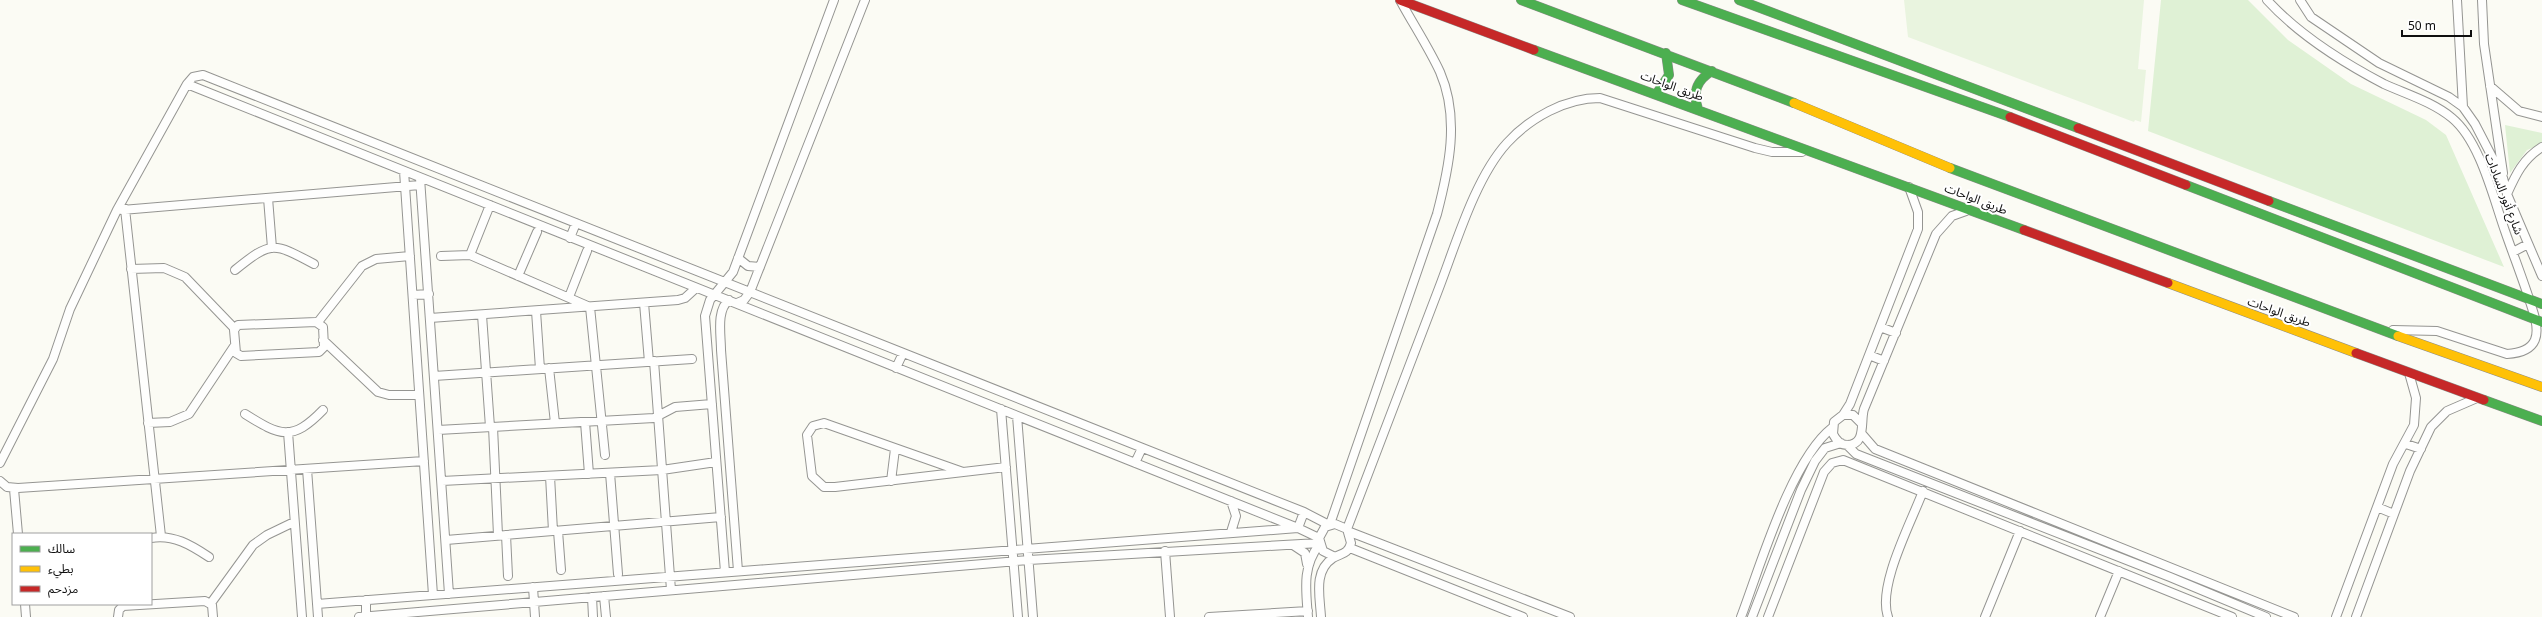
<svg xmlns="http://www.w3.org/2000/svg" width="2542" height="617" font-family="Georgia,'Noto Sans Arabic',serif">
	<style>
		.green { fill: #dff1d5 }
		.pitch { fill: #e9f4df }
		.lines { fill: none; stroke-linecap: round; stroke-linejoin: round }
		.street-casing { stroke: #959592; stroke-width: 10 }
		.fast-casing { stroke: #8c8c89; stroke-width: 10 }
		.slow-casing { stroke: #8c8c89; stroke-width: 10 }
		.jam-casing { stroke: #8c8c89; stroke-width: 10 }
		.street { stroke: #fefefd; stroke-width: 8 }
		.fast { stroke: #4caf50; stroke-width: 9 }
		.slow { stroke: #ffc107; stroke-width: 9 }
		.jam { stroke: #c62828; stroke-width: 9 }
		.labels { text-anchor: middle; stroke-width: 4; stroke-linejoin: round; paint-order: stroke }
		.street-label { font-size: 12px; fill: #0f0f0f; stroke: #fff }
	</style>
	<rect width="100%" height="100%" fill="#fbfbf4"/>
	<path class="green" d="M2161,0h87l40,40 63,44 75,36 20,15 58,132 -356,-136z
		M2505,125l37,8v11l-15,6 -17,23z"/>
	<path class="pitch" d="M1904,0h240l-6,69 8,1 -5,52 -6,-2 -1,2 -226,-85z"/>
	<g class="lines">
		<g class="street-casing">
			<path id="street" d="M2267,0c32,35 75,62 117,84 22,10 49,18 68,34 28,23 41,79 53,113 9,26 19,51 27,77 9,26 7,44 -25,46l-70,-23 -44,-1
				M2300,0l11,17 68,46 70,34 14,10 12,17 28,54 4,16 35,82
				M2457,0l6,107
				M2482,0l2,44 19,129
				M187,84l1111,444 21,10
				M2490,86l29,25 23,6
				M404,171l29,424
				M420,178l29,416
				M2507,194c9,-20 16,-35 35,-47
				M268,198l4,50
				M125,209l36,327
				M122,210l298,-25
				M570,238l6,-15
				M2513,252l15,-8
				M470,255l20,-50
				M441,256l29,-1 120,52 15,148
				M738,258l10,8 12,1
				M131,269l33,-1 21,9 50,52
				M235,270c36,-29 38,-28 79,-6
				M518,276l19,-44
				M413,295l16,-1
				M569,297l18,-46
				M729,300c-13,10 -8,35 -8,50l17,221
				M644,303l5,59
				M737,303l7,-3 6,-8 115,-292
				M536,311l4,58
				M482,315l8,112
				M430,318l248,-18 7,-2 11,-10
				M316,322l7,5 1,20 -5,5 -78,4 -5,-3 -2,-23 4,-5z
				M318,322l44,-56 14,-7 34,-3
				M1880,327l16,6
				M323,340l55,52 11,3h30
				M1869,355l15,6
				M654,361l17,229
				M549,368l6,55
				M896,368l7,-15
				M434,376l258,-17
				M1001,409l17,208
				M245,414c35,22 47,28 78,-4
				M1843,415l7,-11 68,-175v-17l-9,-25
				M1017,416l16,201
				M585,422l4,52
				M148,423l22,-1 19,-8 46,-69
				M1861,423l-8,-8h-10l-9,7 -1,12c3,6 7,11 14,11 20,0 13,-24 17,-36l72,-175 16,-18 14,-5
				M493,427l5,108
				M438,430l216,-12 21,-11 37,-3
				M288,432l14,185
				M1862,434l13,15 419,168
				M2406,444l15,5
				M1847,445l9,9 314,123 96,40
				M0,463l53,-104 17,-50 47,-99 70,-126 6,-7 10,-2 1101,437 25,13
				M1135,463l7,-15
				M307,469l11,148
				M963,472l-139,-49 -11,3 -6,9 5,41 12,11h11l171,-20
				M610,473l8,101
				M550,476l3,55
				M0,481l7,6 11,1 406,-27
				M442,481l220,-11 54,-8
				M891,481l4,-32
				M14,489l4,45
				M2377,507l17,7
				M1330,524l107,-310c12,-46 23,-96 3,-142 -11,-24 -27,-48 -40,-72
				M1347,529c31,-80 61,-161 92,-241 17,-44 36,-110 68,-145 23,-25 58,-45 93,-45l155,50 17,4h30
				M558,531l3,39
				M1231,532l5,-16 -5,-15
				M1350,532l220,85
				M506,535l2,41
				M151,538c22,-4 40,7 58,19
				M446,540l275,-23
				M1293,545l12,8 2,11
				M1350,548l173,69
				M1165,551l5,66
				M725,572l-20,-256 5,-16 23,-28 101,-272
				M533,587l2,30
				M604,596l2,21
				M592,597l1,20
				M366,600v16
				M211,603l42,-58 14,-10 27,-13
				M25,604l1,13
				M317,604l981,-76 6,-16
				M118,617l1,-7 4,-4 82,-5 7,4 1,12
				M359,617l670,-57 290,-17
				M1209,617l99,-6
				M1308,617c-2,-27 -6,-50 11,-72
				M1321,617c-1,-20 -8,-46 12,-59 9,-5 15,-4 18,-15l-4,-14 -12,-5 -10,3 -6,11 4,13 12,6
				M1741,617c19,-50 50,-157 91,-189
				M1752,617l49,-127 14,-29 10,-13 16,-5
				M1768,617l56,-145 8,-9 11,-3 389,157
				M1888,617c-11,-31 23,-94 35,-126
				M1985,617l35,-86
				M2100,617l19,-46
				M2336,617l57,-153 21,-39 2,-27 -7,-25
				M2356,617l54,-146 21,-44 16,-16 30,-13"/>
		</g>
		<g class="fast-casing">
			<path id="fast" d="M1521,0l273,103
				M1682,0l328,117
				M1739,0l339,128
				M1534,50l490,180
				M1657,93l12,-18 -3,-22
				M1698,109c-6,-17 -1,-29 14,-38
				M1950,168l448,168
				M2186,185l356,137
				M2269,201l273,103
				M2484,400l58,21"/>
		</g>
		<g class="slow-casing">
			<path id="slow" d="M1794,103l156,65
				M2168,283l188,70
				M2398,336l144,51"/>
		</g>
		<g class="jam-casing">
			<path id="jam" d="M1400,0l134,50
				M2010,117l176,68
				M2078,128l191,73
				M2024,230l144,53
				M2356,353l128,47"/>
		</g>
		<use href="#street" class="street"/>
		<use href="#fast" class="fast"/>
		<use href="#slow" class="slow"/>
		<use href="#jam" class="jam"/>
	</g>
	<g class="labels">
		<g class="street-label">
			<text transform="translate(1672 86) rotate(20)" y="4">طريق الواحات</text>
			<text transform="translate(2504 194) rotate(69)" y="4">شارع أنور السادات</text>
			<text transform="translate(1976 199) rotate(21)" y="4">طريق الواحات</text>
			<text transform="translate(2279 312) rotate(20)" y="4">طريق الواحات</text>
		</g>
	</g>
	<rect x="12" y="533" width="140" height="72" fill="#ffffff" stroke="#9f9f9f"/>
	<rect x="20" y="546" width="20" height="6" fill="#4caf50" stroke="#9f9f9f"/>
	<text x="48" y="553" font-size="12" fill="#0f0f0f">سالك</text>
	<rect x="20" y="566" width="20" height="6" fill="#ffc107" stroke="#9f9f9f"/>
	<text x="48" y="573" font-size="12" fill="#0f0f0f">بطيء</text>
	<rect x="20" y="586" width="20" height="6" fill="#c62828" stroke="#9f9f9f"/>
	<text x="48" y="593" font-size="12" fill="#0f0f0f">مزدحم</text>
	<path d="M2402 30v6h69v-6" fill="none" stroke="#0f0f0f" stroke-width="2"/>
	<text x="2408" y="30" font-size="12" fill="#0f0f0f" stroke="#ffffff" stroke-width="3" paint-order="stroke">50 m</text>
</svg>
